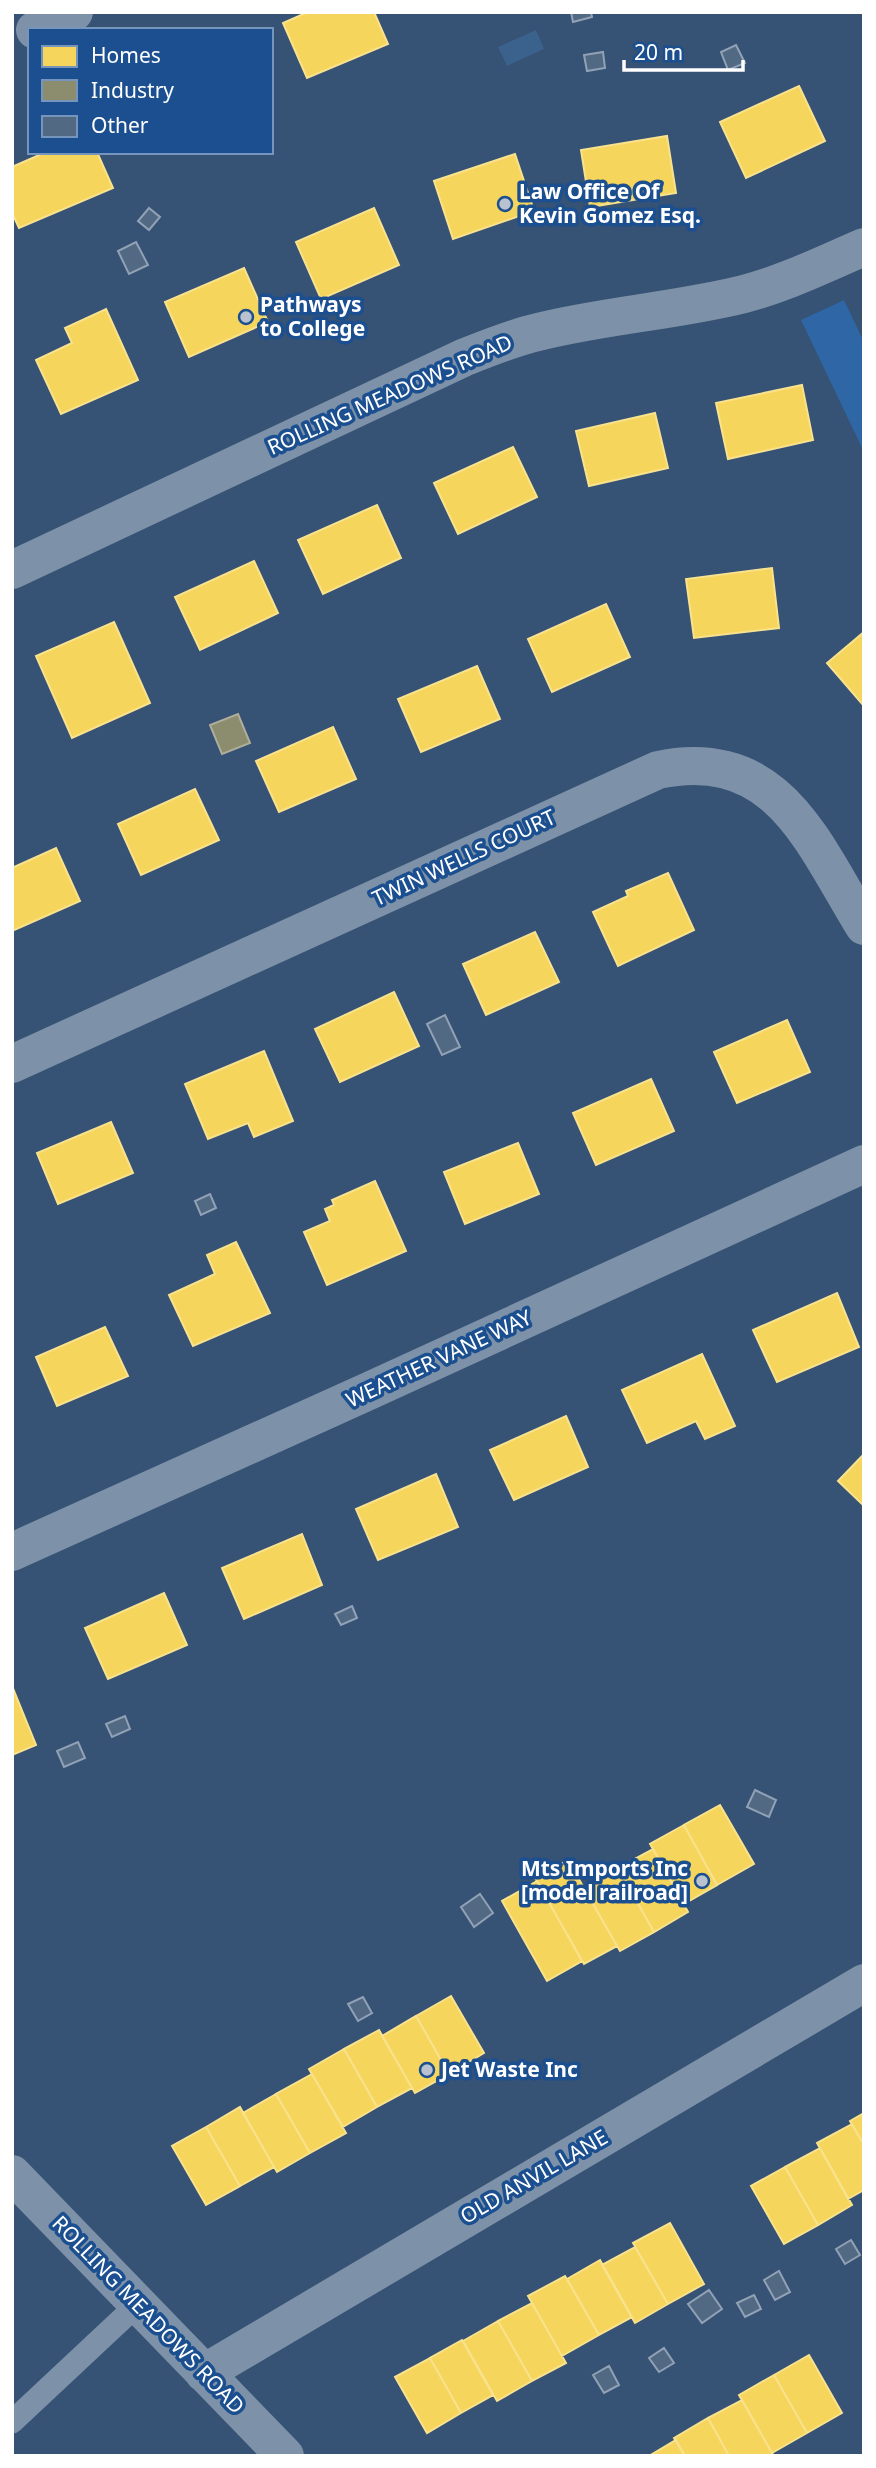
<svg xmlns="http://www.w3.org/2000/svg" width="876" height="2468" font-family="'Noto Sans',sans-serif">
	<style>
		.green { fill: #2f66a5 }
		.water { fill: #3b618d }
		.homes { fill: #f6d55c; stroke: #f9e28d; stroke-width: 2 }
		.industry { fill: #8c8c6e; stroke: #aeae9a; stroke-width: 2 }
		.building { fill: #526984; stroke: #92a2b6; stroke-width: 2 }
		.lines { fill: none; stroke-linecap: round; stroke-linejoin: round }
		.lane { stroke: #7d92a8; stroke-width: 23 }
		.street { stroke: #7d92a8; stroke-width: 38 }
		.poi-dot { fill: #b9c2ce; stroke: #1b4f8f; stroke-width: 2.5 }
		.labels { text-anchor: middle; stroke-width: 7; stroke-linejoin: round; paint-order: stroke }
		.poi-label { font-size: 21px; font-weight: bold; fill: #fff; stroke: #1b4f8f; text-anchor: start }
		.street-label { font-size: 21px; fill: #fff; stroke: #1b4f8f }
	</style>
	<rect width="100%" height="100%" fill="#365274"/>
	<path class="green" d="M844,300l20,42v110l-63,-132z"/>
	<path class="water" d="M536,30l8,19 -37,17 -9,-19z"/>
	<path class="homes" d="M308,12h66l14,32 -81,34 -24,-55z
		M799,86l26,55 -79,37 -26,-56z
		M667,136l9,57 -86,14 -9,-57z
		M46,152h51l16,36 -94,40 -7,-15v-46z
		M515,154l19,57 -81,28 -19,-58z
		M374,208l25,57 -78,34 -25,-57z
		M244,268l24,54 -79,35 -24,-55z
		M106,309l32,71 -77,34 -25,-54 36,-17 -7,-15z
		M802,385l11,55 -85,19 -12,-56z
		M655,413l13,55 -79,18 -13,-55z
		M513,447l24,50 -79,37 -24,-51z
		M377,505l24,53 -78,36 -25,-54z
		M254,561l24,52 -78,37 -25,-53z
		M772,568l7,60 -85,10 -8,-59z
		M606,604l24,53 -78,35 -24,-53z
		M114,622l36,81 -78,35 -36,-82z
		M864,632v74l-37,-43z
		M477,666l23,53 -79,33 -23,-53z
		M333,727l23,52 -77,33 -23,-51z
		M195,789l24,51 -78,35 -23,-51z
		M56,848l24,53 -68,30v-63z
		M668,873l26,57 -76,36 -25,-54 35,-16 -2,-5z
		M535,932l24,50 -73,33 -23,-51z
		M394,992l25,54 -79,36 -25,-53z
		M787,1020l23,52 -73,31 -23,-51z
		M264,1051l29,70 -39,16 -6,-14 -40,16 -23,-55z
		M651,1079l23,52 -78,34 -23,-52z
		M111,1122l22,51 -75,31 -21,-51z
		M518,1143l21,51 -74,30 -21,-52z
		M375,1181l31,70 -79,34 -23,-53 26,-11 -5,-12 9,-4 -2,-5z
		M236,1242l34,71 -77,33 -24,-51 46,-21 -8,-19z
		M837,1293l22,54 -82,35 -24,-52z
		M105,1327l23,49 -71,30 -21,-49z
		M702,1354l33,72 -30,13 -9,-18 -49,22 -25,-53z
		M566,1416l22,51 -74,33 -24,-50z
		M864,1454v52l-26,-25z
		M436,1474l22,53 -80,33 -22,-51z
		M302,1534l20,51 -78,34 -22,-51z
		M164,1593l23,52 -79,34 -23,-51z
		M12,1686l24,59 -24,10z
		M720,1805l34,59 -37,21 -33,-60z
		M684,1825l33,60 -33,19 -34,-60z
		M653,1849l35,63 -34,20 -36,-64z
		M568,1860l49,86 -33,18 -49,-86z
		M618,1868l36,64 -34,19 -36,-63z
		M537,1881l45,80 -35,20 -45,-80z
		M451,1996l33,57 -35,21 -33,-58z
		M416,2016l33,58 -34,19 -33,-57z
		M379,2030l33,58 -35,19 -33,-58z
		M344,2049l33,58 -34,20 -34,-58z
		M312,2074l34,59 -36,20 -34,-59z
		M276,2094l34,59 -33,19 -34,-59z
		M240,2107l34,60 -34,19 -34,-59z
		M864,2113v32l-14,-24z
		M852,2124l12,21v45l-16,9 -31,-56z
		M206,2127l34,59 -34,19 -34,-59z
		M820,2148l32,57 -34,20 -33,-58z
		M785,2167l33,58 -34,19 -33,-58z
		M670,2223l34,61 -36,20 -35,-61z
		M635,2247l33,57 -33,19 -33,-58z
		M600,2260l32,57 -33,18 -32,-56z
		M565,2276l34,59 -37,21 -34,-60z
		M532,2303l34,60 -34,18 -34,-60z
		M498,2321l34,60 -35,20 -34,-60z
		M462,2340l31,55 -32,18 -31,-55z
		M809,2355l33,58 -35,20 -33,-58z
		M430,2358l31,55 -34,20 -32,-56z
		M774,2375l33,58 -35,20 -33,-58z
		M742,2400l30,53 2,3h-45l-21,-38z
		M708,2418l21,38h-44l-11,-18z
		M676,2440l9,16h-36z"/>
	<path class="industry" d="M238,714l12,29 -28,11 -12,-29z"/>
	<path class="building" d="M571,12h20l1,5 -19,5z
		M736,45l9,18 -17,7 -7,-18z
		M603,52l2,16 -18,3 -3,-16z
		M149,208l11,9 -11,13 -11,-9z
		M136,242l12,23 -19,9 -11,-23z
		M445,1015l15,32 -18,8 -15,-31z
		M210,1194l6,14 -15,7 -6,-14z
		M352,1606l5,12 -16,7 -6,-11z
		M125,1716l5,13 -18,8 -6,-13z
		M78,1742l7,16 -21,9 -7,-16z
		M755,1790l21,10 -7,17 -22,-10z
		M480,1894l13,19 -19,14 -13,-20z
		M363,1997l9,16 -14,8 -10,-17z
		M851,2240l9,15 -15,9 -9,-15z
		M779,2271l11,21 -15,8 -11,-20z
		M709,2290l13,19 -20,14 -14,-19z
		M754,2295l7,14 -16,8 -8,-14z
		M664,2348l10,15 -15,9 -10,-14z
		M609,2366l10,19 -15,8 -11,-18z"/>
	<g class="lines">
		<path class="lane" d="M12,2422l126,-118"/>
		<path class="street" d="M35,30l39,-18
			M12,570l451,-212c25,-10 49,-20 75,-26 68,-17 138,-21 206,-38 42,-11 80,-30 120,-47
			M12,1064l646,-294c120,-25 154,72 206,156
			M12,1552l359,-162 493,-226
			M12,2174l273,282
			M204,2373l660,-390"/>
	</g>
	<g class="poi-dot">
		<circle cx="505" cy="204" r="7"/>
		<circle cx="246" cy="317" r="7"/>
		<circle cx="702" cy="1881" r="7"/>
		<circle cx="427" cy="2070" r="7"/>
	</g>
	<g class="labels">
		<g class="poi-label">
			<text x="519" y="199">Law Office Of<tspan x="519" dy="24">Kevin Gomez Esq.</tspan></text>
			<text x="260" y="312">Pathways<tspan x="260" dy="24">to College</tspan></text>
			<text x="688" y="1876" text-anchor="end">Mts Imports Inc<tspan x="688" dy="24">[model railroad]</tspan></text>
			<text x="441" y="2077">Jet Waste Inc</text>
		</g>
		<g class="street-label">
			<text transform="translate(390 395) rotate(-24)" y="7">ROLLING MEADOWS ROAD</text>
			<text transform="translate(464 858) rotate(-25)" y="7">TWIN WELLS COURT</text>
			<text transform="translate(439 1359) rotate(-25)" y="7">WEATHER VANE WAY</text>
			<text transform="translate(534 2177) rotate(-30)" y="7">OLD ANVIL LANE</text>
			<text transform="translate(148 2315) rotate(46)" y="7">ROLLING MEADOWS ROAD</text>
		</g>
	</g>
	<rect width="876" height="2468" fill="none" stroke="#ffffff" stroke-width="28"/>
	<rect x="28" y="28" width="245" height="126" fill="#1b4f8f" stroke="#7695bc" stroke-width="2"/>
	<rect x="42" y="46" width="35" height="21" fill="#f6d55c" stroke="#7695bc" stroke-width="2"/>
	<text x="91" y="63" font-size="21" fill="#ffffff">Homes</text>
	<rect x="42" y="80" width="35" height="21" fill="#8c8c6e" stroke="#7695bc" stroke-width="2"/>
	<text x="91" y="98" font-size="21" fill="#ffffff">Industry</text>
	<rect x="42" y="116" width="35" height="21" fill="#526984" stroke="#7695bc" stroke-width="2"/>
	<text x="91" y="133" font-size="21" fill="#ffffff">Other</text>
	<path d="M624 60v10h119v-10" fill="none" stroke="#ffffff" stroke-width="3.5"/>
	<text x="634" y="60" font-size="21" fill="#ffffff" stroke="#1b4f8f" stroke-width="5" paint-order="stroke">20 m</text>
</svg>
